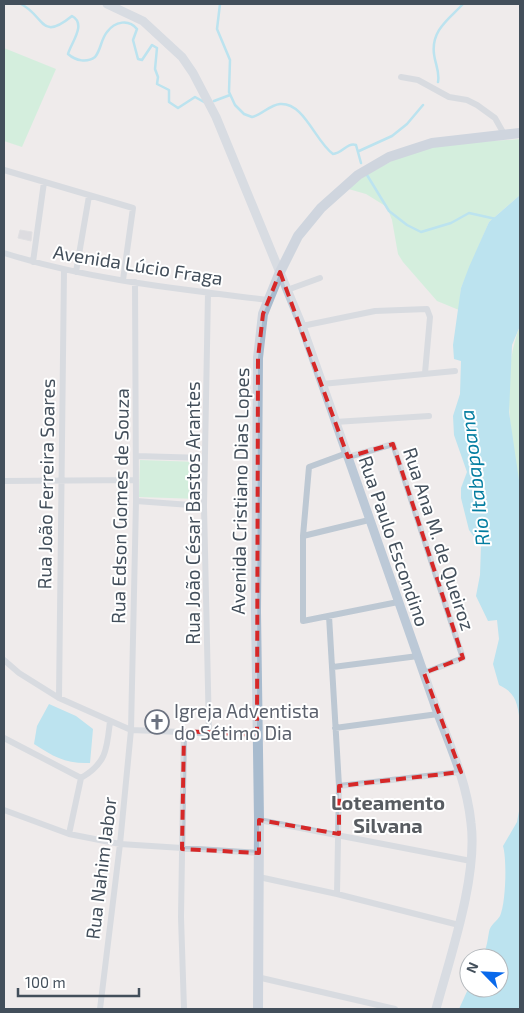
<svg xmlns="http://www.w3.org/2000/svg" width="524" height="1013" font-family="'Exo 2',sans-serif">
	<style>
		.green { fill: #b4f2cd }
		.water { fill: #7ed9f3 }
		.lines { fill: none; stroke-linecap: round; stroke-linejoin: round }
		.stream { stroke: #7ed9f3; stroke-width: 2.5 }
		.building { fill: #c7cad2; stroke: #cfd2d8 }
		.minor { stroke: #bdc8d3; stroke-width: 6 }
		.secondary { stroke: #bcc9d7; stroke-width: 9 }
		.primary { stroke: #a8bbce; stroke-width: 10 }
		.marked { fill: none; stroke: #d62828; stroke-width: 4; stroke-dasharray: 10 6; stroke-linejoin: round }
		.labels { text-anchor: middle; stroke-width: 4; stroke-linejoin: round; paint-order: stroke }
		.street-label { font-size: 19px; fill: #434f5b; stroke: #fff }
		.worship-label { font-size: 19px; fill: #5b616d; stroke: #fff; text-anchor: start }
		.water-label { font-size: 20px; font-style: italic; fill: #027da0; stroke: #fff }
		.neighbourhood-label { font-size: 20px; font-weight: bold; fill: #585c61; stroke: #fff }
	</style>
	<rect width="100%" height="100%" fill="#efebeb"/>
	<path class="green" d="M4,48l52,21 -34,78 -18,-6z
		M520,139v56l-31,27 -28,66 -2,22 -22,-9 -34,-39 -5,-8 -6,-34 -5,-13 -21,-13 -21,-6c24,-14 48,-31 75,-38 33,-8 67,-8 100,-11z
		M520,326v161c-10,-48 -19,-115 0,-161z
		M140,460l60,2 -1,37 -60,-2z"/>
	<path class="water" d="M520,195v131l-8,19 -3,67 11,75v237c-2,-18 -3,-31 -21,-39l-6,-21 6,-25 -2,-19 -9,1 -12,-25 4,-21 1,-29 -12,-16 -8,-32v-10l6,-16 -13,-37 -1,-19 7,-22 1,-33 -7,-2 -1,-14 8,-57 8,-21 20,-45z
		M49,704l27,12 17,13 -3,34c-24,1 -36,-6 -56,-19l3,-18z
		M520,806v203h-61l10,-22 30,1v-30h-17c5,-11 5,-15 7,-26 1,-7 8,-11 11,-16 6,-13 7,-57 3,-70l14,-24z"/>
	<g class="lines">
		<path class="stream" d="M21,4c24,12 19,38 51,12 15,8 -1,27 -4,38 8,7 19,9 27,3 6,-7 6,-18 12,-25 8,-11 22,-13 30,-3l-4,11 5,19 4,1 10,-15 5,3 -2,21 3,8 -1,7 12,6v12l9,6 17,-11 9,5
			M220,4l-3,25 13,31 -1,32 6,13 9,9 8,3c10,-2 17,-12 28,-13 24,-2 35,37 53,50 9,0 14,-12 23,-9l5,18
			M438,82c2,-11 -3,-18 -4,-28 -3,-24 15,-35 29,-50
			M214,101l16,-6
			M359,151l33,-15 15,-12 16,-19
			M367,175l22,36 18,14 14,7 30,-9 18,-10 27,6"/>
	</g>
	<path class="building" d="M20,230l12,2 -1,9 -13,-3z"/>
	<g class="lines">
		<path class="minor" d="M401,77l17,3 31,17 18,3 10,5 18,13 9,16
			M4,170l129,38 -10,72
			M4,253c85,27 175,36 264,47
			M33,262l11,-80
			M76,272l13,-76
			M287,290l33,-12
			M208,293l-4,213 5,227
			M302,326l73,-15 52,-2 3,8 -5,56
			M322,384l133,-13
			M335,422l94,-6
			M347,453l-38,14 -6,69v85l95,-19
			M136,456l69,2
			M348,457l45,-13 70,214 -39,15
			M4,481l132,-1
			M136,501l68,5
			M303,536l66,-16
			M329,616l10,170 -2,108
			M4,660l15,13 40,25 72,32 126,5
			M333,667l85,-11
			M59,698l5,-428
			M335,728l103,-14
			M184,731l-3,186 3,92
			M4,738l77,40
			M339,786l122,-14
			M4,810l65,24 51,10 139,9
			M259,820l212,41
			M69,834l12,-56c26,-15 26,-30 29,-57
			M259,877l78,17 122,31
			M257,977l138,32
			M100,1009l20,-165 11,-114 5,-229 -1,-219"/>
		<path class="secondary" d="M107,4l36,17 39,36 11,16 23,44 86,209 136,388c14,36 29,70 33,109 7,54 -21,134 -35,186"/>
		<path class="primary" d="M258,1009l1,-189 -3,-208 2,-254 5,-44 17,-42 18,-36 23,-28 37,-33 31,-18 43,-14 88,-10"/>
	</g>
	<path d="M0 0H524V1013H0ZM280,272l68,185 45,-13 70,214 -39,15 37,99 -122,14v48l-80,-14v33l-77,-4 2,-118 73,4 1,-377 5,-44z" fill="#efebeb" fill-opacity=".55" fill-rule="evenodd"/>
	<path class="marked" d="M280,272l68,185 45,-13 70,214 -39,15 37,99 -122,14v48l-80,-14v33l-77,-4 2,-118 73,4 1,-377 5,-44z"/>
	<defs>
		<g id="church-ring" transform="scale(1.25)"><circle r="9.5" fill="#fff" stroke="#6b7280" stroke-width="1.5"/><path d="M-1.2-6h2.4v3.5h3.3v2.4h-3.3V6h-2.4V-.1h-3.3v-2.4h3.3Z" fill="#6b7280"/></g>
	</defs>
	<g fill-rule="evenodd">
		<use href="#church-ring" x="157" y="722"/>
	</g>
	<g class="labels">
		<g class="street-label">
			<text transform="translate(138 265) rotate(9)" y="7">Avenida Lúcio Fraga</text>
			<text transform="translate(46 484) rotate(-89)" y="7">Rua João Ferreira Soares</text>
			<text transform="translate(240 491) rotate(-89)" y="7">Avenida Cristiano Dias Lopes</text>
			<text transform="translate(120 506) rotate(-89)" y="7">Rua Edson Gomes de Souza</text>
			<text transform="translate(193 513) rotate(-90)" y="7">Rua João César Bastos Arantes</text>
			<text transform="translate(439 539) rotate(72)" y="7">Rua Ana M. de Queiroz</text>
			<text transform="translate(394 541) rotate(71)" y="7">Rua Paulo Escondino</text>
			<text transform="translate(101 868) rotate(-83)" y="7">Rua Nahim Jabor</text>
		</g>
		<g class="worship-label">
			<text x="174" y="718">Igreja Adventista<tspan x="174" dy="22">do Sétimo Dia</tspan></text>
		</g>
		<g class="water-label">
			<text transform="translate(475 478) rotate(-97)" y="7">Rio Itabapoana</text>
		</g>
		<g class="neighbourhood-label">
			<text x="388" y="810">Loteamento<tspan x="388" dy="23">Silvana</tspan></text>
		</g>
	</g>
	<rect width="524" height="1013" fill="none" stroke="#434f5b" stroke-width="10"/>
	<g transform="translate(484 973) rotate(294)"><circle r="24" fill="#ffffff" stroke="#b4b9bd"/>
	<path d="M0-4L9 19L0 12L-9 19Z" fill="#0969eb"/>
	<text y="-8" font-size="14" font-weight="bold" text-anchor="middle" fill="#434f5b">N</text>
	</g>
	<path d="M18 988v8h121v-8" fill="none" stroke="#434f5b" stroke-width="2.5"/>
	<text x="25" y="988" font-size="15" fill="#434f5b" stroke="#ffffff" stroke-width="4" paint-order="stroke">100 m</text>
</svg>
